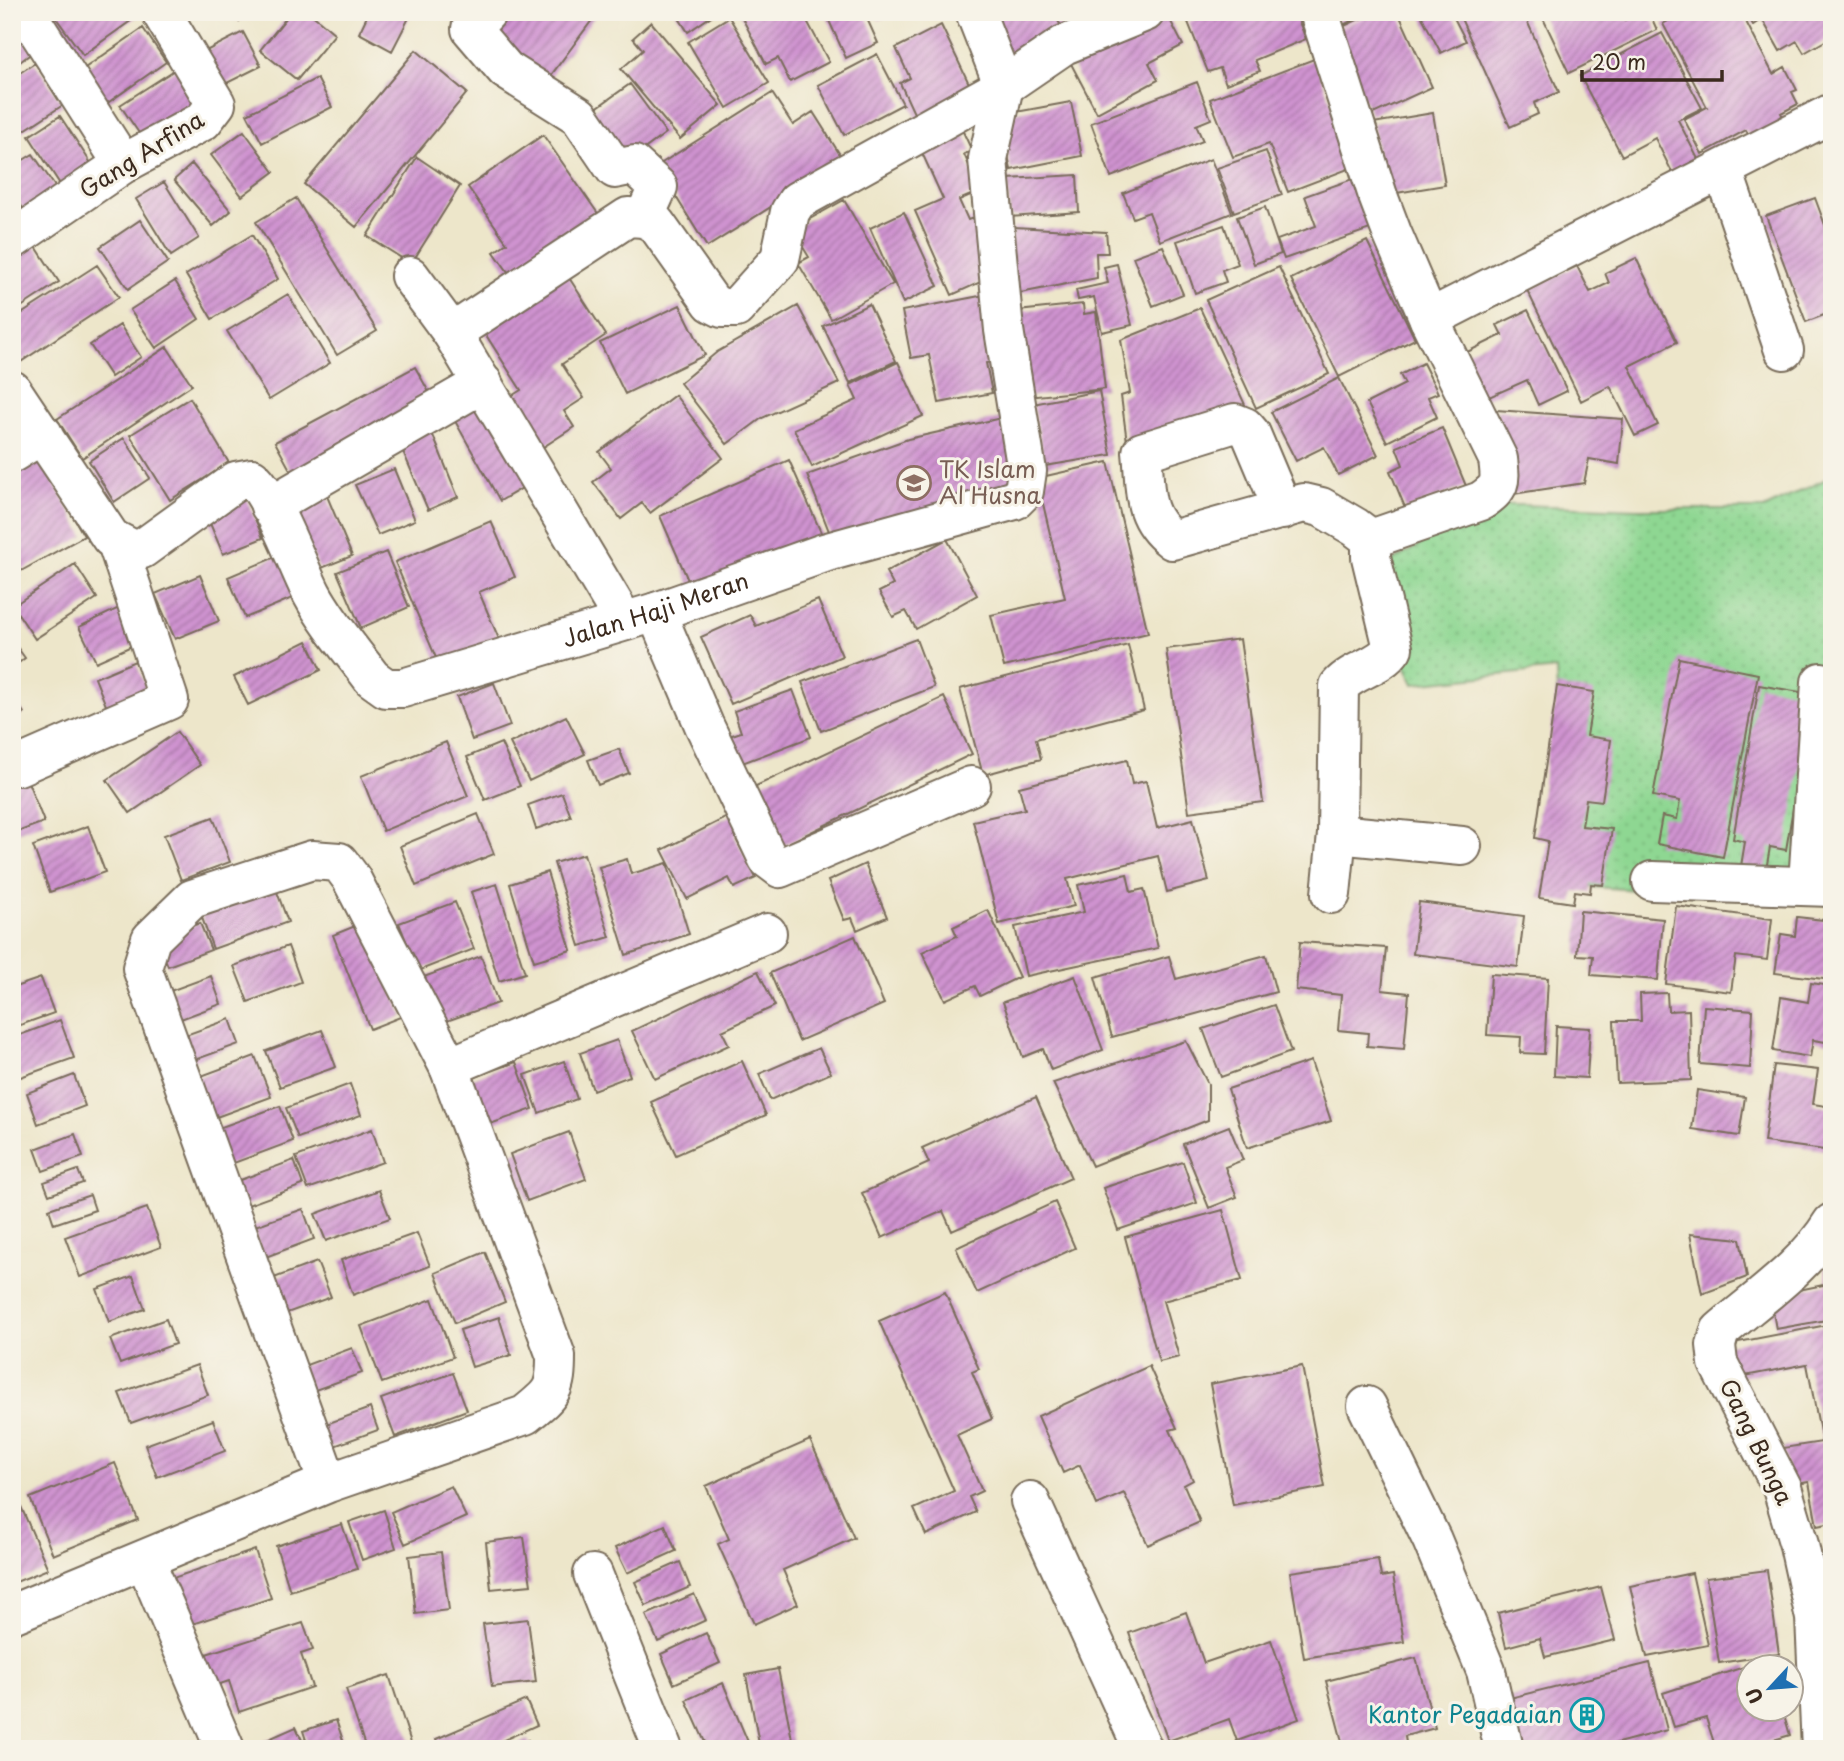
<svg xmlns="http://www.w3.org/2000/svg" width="1844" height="1761" font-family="'Playpen Sans',sans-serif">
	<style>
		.grass { fill: url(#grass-dots); stroke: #648058; stroke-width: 2 }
		.building { fill: url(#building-hatch) }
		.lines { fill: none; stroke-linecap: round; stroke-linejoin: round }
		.minor-casing { stroke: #796c5a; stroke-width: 42 }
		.minor { stroke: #fff; stroke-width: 38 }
		.labels { text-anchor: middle; stroke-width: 6; stroke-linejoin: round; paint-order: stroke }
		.street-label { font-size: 23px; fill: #3b2a1e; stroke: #f7f3e8 }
		.education-label { font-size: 23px; fill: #785e54; stroke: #f7f3e8; text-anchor: start }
		.culture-label { font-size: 23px; fill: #0d838f; stroke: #f7f3e8; text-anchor: end }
	</style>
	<defs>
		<pattern id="grass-dots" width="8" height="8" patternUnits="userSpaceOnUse" patternTransform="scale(1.75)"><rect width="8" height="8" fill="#8ed792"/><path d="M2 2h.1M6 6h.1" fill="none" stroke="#7bb97d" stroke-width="1.8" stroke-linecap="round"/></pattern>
		<pattern id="building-hatch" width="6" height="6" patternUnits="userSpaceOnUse" patternTransform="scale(1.75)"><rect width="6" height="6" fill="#cf93d0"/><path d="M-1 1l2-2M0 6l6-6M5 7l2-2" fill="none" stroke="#a978a8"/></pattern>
	</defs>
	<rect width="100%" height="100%" fill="#f7f3e8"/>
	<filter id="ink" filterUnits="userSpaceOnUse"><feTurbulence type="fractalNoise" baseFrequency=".0143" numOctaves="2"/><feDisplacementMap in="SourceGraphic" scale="14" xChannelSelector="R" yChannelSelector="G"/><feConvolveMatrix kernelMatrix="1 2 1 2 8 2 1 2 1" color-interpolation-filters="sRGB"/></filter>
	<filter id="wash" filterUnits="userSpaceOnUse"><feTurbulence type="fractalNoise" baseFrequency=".00686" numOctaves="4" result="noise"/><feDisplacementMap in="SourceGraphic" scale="28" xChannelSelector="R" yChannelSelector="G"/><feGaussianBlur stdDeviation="1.57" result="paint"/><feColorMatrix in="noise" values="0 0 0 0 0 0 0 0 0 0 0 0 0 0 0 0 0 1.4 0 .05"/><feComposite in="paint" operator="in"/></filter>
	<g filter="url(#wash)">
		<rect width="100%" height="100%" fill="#ede6ca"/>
		<path class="grass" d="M1832,476v427l-268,-18 -8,-216 -142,15 -50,-106 125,-74 147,5h128z"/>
		<g id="blocks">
			<path class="building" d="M58,12h79l2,3 -56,40 -29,-40z
				M228,12h19l-8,9z
				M291,12h18l26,22 -38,46 -37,-30z
				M369,12h43l-20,39 -33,-18z
				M506,12h92l-52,70 -59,-44z
				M675,12h42l-29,20z
				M744,12h75l-13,7 23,43 -39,20 -12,-24 -12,6 -26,-50z
				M825,12h39l14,31 -32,15z
				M875,12h22l-18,8z
				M996,12h56l12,18 -51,34 -31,-46z
				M1062,12h40l-33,15z
				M1159,12h7l17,33 -34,18 9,17 -61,33 -28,-53z
				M1214,12h81l11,27 -51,21 5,11 -34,13 -6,-16 -12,4 -20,-50z
				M1334,12h36l-29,14z
				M1375,12h23l34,75 -61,28 -38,-84z
				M1431,12h20l15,29 -25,12 -19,-36z
				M1458,12h65l36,80 -25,11 4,11 -28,13z
				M1540,12h81l4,8 17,-8h7l8,18 -88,43z
				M1684,12h57l32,62 12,-7 12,23 -5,2 6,12 -17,9 6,10 -35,18 -6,-11 -44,24 -18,-35 23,-12 -44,-83z
				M1746,12h86v25l-28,16 -7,-12 -17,10 -18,-32 -9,6z
				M729,17l40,66 -42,25 -39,-66z
				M651,22l70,83 -41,34 -59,-70 22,-19 -10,-12z
				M12,25l21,27 -21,16z
				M941,25l32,67 -56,28 -17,-37 10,-5 -14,-30z
				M143,28l23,34 -60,42 -24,-34z
				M243,32l18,34 -46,23 -17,-34z
				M1662,33l40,75 -24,12 20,39 -26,13 -17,-34 -33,18 -42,-80z
				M416,50l51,43 -111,134 -52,-43z
				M877,54l26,50 -59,31 -26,-50z
				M1314,59l42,107 -68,26 -19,-48 -36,13 -23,-58z
				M35,63l28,42 -43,28 -8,-12v-43z
				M176,69l25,37 -56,36 -25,-37z
				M317,78l15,29 -70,36 -15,-29z
				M1197,82l14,37 -15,6 7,16 -92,36 -20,-54z
				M630,84l36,49 -42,31 -36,-50z
				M772,93l21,32 20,-13 31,49 -137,86 -50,-81z
				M1071,102l11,54 -71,14 -11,-55z
				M1433,113l12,72 -61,10 -11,-72z
				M60,116l38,58 -31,21 -38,-59z
				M960,125l12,26 -8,3 16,37 -21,9 9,20 10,-4 16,60 -42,19 -37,-84 28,-12 -25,-55z
				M244,131l30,41 -32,24 -31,-41z
				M543,135l63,90 -88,61 -24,-34 13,-9 -39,-56z
				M1266,151l16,44 -48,17 -17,-44z
				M33,154l29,43 -32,22 -18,-27v-25z
				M417,157l43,29 -49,78 -44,-28z
				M1211,159l21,54 -72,28 -11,-29 -16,6 -10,-25z
				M192,164l39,47 -18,15 -39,-46z
				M1077,175l2,37 -69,5 -3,-38z
				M1358,177l18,50 -92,32 -7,-19 39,-14 -11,-30z
				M164,182l35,56 -28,18 -35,-57z
				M296,198l81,133 -40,24 -81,-133z
				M1815,198l17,46v68l-26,10 -40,-106z
				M844,200l49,84 -62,35 -33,-56 11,-6 -17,-28z
				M1265,207l16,47 -27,10 -17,-47z
				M904,212l34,74 -35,17 -33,-75z
				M140,220l28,42 -40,27 -28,-42z
				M1224,225l14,39 -16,6 4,12 -31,11 -18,-52z
				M1014,227l92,5 2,21h-12l1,25 -82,16 -8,-29z
				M252,235l26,44 -66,40 -26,-44z
				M31,239l28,43 -47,31v-62z
				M1367,241l48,98 -76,38 -48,-98z
				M1163,246l20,48 -30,12 -20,-49z
				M1636,258l41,84 -48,24 29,59 -23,11 -25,-50 -29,15 -54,-111 50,-24 13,26 19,-9 -4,-10z
				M1117,264l15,61 -30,7 -8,-35 -16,3 -2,-10 32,-7 -4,-16z
				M97,265l22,32 -103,68 -4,-6v-39z
				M1279,267l50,107 -73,34 -50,-108z
				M564,270l42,65 -44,29 22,34 -20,13 10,16 -40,26 -32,-51 19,-12 -42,-66z
				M175,281l24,38 -43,29 -26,-38z
				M288,294l42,69 -61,37 -42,-69z
				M985,295l13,66 -12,2 6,30 -53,10 -10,-48 -18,3 -9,-47z
				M869,304l27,57 -46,22 -27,-57z
				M1083,304l1,10 12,-2 9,77 -78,8 -9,-86z
				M680,305l25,50 -80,39 -25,-51z
				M798,306l41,77 -77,35 -35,26 -47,-61 37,-31z
				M1200,308l48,103 -121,31 -6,-46 9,-3 -9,-53z
				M1528,310l39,81 -29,14 -11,-25 -47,21 -21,-45 43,-21 -5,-10z
				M120,325l21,32 -30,20 -21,-32z
				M167,347l25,38 -110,73 -25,-39z
				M898,362l25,54 -111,51 -18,-38 63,-29 -7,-15z
				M1423,363l15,30 -10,4 9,20 -50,25 -20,-39 38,-19 -5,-9z
				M415,367l19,34 -140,76 -19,-35z
				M1339,378l39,77 -40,20 -14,-28 -28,14 -25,-49z
				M1099,391l12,64 -66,11 -12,-62z
				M675,395l48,63 -73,55 -8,-10 -21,16 -28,-37 18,-14 -12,-16z
				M483,397l48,86 -31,18 -49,-87z
				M190,398l39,65 -59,37 -40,-65z
				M1496,410l127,9 -4,45 -30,-5 -5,24 -71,11z
				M1010,416l9,76 -185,52 -27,-69 101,-36z
				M430,428l28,69 -30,13 -29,-68z
				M1442,428l24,58 -60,24 -16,-39 13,-6 -7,-18z
				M124,438l26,40 -36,24 -25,-41z
				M40,458l44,78 -63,35 -9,-15v-82z
				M789,460l34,77 -129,57 -34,-78z
				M1108,462l40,171 -144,34 -13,-52 74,-17 -28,-120z
				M394,469l21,51 -37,15 -23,-50z
				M322,484l30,72 -33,13 -30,-70z
				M246,497l17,41 -40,16 -17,-40z
				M491,521l24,56 -36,15 20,47 -60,26 -44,-103z
				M947,539l30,56 -61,34 -10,-18 -13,6 -14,-25 14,-7 -7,-13z
				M386,552l23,55 -48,21 -24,-56z
				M280,555l17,41 -52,22 -17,-41z
				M12,564l8,12 -8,4z
				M75,564l22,34 -62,41 -22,-33z
				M200,575l19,46 -44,18 -20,-45z
				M818,600l24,56 -111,48 -30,-67 49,-22 6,11z
				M119,608l17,36 -40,18 -17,-35z
				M916,639l18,48 -113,44 -19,-49z
				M1240,639l23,163 -74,10 -23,-163z
				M12,640l13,18 -13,10z
				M307,641l14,29 -73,35 -14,-28z
				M1128,645l16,65 -108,29 5,20 -58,16 -23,-86z
				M1679,658l79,16 -35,183 -66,-13 5,-28 15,3 3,-18 -27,-5z
				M135,661l15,36 -41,16 -14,-35z
				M494,683l16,43 -38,14 -15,-43z
				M1759,685l53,9 -26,156 -16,-3 -4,23 -25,-4 4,-24 -12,-3z
				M1557,686l37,6 -7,44 24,4 -9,61 -16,-2 -4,27 30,3 -9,56 -12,-1 -1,9 -15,-2 -2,12 -34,-5 9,-57 -13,-3z
				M793,690l18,47 -74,28 -11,-28 15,-5 -7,-21z
				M12,695l12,18 -12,8z
				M944,697l28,57 -190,92 -28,-59z
				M566,716l19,38 -56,27 -19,-38z
				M177,732l23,33 -70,48 -23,-33z
				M446,742l22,54 -85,35 -22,-55z
				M501,743l19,43 -35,14 -18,-43z
				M619,749l10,24 -31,12 -10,-25z
				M1127,760l5,24 14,-3 11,47 36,-9 16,62 -42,11 -9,-36 -91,23 7,27 -75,18 -26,-103 52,-12 -6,-22z
				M24,772l20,50 -32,12v-58z
				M562,793l9,24 -35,12 -8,-24z
				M737,812l8,16 -11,7 22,43 -22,10 -5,-10 -42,21 -25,-49z
				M478,814l16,40 -78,32 -16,-40z
				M213,817l17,45 -49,18 -17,-45z
				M88,826l17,46 -55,20 -17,-46z
				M584,854l26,83 -30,9 -26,-83z
				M627,859l4,15 36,-11 22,71 -63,21 -27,-88z
				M865,864l22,53 -30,13 -5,-12 -8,2 -16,-39z
				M547,872l24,78 -37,11 -24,-77z
				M1127,874l4,18 13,-3 14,59 -132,28 -11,-49 69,-15 -6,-27z
				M273,881l15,41 -75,27 -14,-40z
				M497,884l28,89 -26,8 -28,-89z
				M455,902l19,47 -56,22 -19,-48z
				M1419,902l105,14 -6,51 -105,-13z
				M1676,906l96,13 -5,41 -31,-4 -5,36 -65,-8z
				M988,910l31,67 -39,19 -5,-10 -30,14 -23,-48 35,-16 -4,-9z
				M1580,911l83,8 -5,61 -67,-5 2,-19 -16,-1z
				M1797,917l35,4v59l-57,-7 6,-39 14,2z
				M365,922l38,94 -33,13 -37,-94z
				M200,923l11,27 -43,16 -11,-27z
				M855,936l29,68 -85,37 -29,-68z
				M1300,942l86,6 -4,42 27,3 -5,56 -37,-3 1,-13 -30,-3 3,-35 -45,-5z
				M288,946l13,36 -53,20 -14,-36z
				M1266,955l10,37 -164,45 -17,-60 74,-21 7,23z
				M481,956l17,47 -60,21 -17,-46z
				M758,971l17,35 -53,25 7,14 -74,34 -23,-48z
				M1491,974l57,4 -4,76 -24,-1 1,-16 -34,-2z
				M211,976l10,28 -51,19 -11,-28z
				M1075,976l28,74 -52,20 -8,-21 -20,8 -20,-55z
				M41,978l13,35 -42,15v-40z
				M1811,983l21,3v57l-19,-3 -3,17 -37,-6 8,-54 27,5z
				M1667,993l1,18 21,-1 2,70 -74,3 -3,-62h27l-1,-27z
				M1274,1005l17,47 -70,25 -18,-48z
				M1704,1006l49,4 -3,58 -50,-4z
				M230,1019l9,25 -50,18 -9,-25z
				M60,1020l14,38 -62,22v-42z
				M1556,1026l34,2 -3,50 -33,-2z
				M322,1030l14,37 -56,20 -14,-36z
				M617,1040l13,36 -37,14 -13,-37z
				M1186,1041l22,43v36l-116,46 -39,-83z
				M819,1048l12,25 -61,27 -11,-26z
				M255,1056l16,41 -71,26 -15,-41z
				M564,1061l13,38 -38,14 -14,-38z
				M742,1061l24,54 -90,40 -25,-53z
				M1311,1061l20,60 -84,27 -19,-59z
				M516,1062l17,47 -57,20 -17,-46z
				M1774,1065l44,5 -5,34 19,3v44l-68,-9z
				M74,1075l11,31 -47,18 -11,-31z
				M350,1084l11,31 -63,23 -12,-30z
				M1697,1090l48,7 -6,39 -47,-7z
				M1036,1097l35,81 -119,53 -9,-20 -61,27 -20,-45 67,-30 -7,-15z
				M280,1106l13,35 -70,26 -13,-36z
				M1229,1126l14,34 -18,7 12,30 -28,11 -26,-64z
				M372,1129l11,33 -75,27 -12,-32z
				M569,1132l17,47 -59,22 -17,-47z
				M75,1134l8,23 -40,14 -8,-22z
				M294,1160l9,25 -66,24 -8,-25z
				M1183,1162l14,41 -79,27 -15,-42z
				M78,1170l5,13 -34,12 -5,-13z
				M379,1190l11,28 -64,23 -11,-27z
				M90,1195l5,15 -41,14 -5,-15z
				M1055,1202l20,46 -98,45 -21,-45z
				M147,1208l14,39 -81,30 -15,-40z
				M303,1209l11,30 -51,19 -11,-31z
				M1223,1210l19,70 -79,21 16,56 -20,5 -34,-125z
				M417,1233l13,33 -77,29 -12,-35z
				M1690,1234l50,5 7,38 -45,17z
				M1832,1244v75l-56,10 -6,-33 58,-12 -7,-38z
				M485,1252l20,50 -50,21 -20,-50z
				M317,1262l14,35 -55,20 -13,-35z
				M133,1276l12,33 -36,13 -12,-33z
				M945,1292l34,77 -7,3 20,47 -35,16 25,56 -13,6 7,15 -50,23 -12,-26 40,-18 -75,-170z
				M432,1299l21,58 -71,26 -21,-57z
				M499,1317l12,38 -39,12 -12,-37z
				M166,1319l9,25 -55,20 -10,-25z
				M1832,1324v199l-15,3 -8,-44 -18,3 -8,-37 39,-6 -15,-78 -78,15 -6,-34z
				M352,1348l10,25 -55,20 -9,-25z
				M197,1365l11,30 -77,28 -12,-30z
				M1149,1366l28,62 -7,2 23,50 -9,5 16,37 -52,23 -24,-52 -27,12 -17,-40 -17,8 -25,-57z
				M1302,1366l23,121 -92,18 -23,-121z
				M453,1373l14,37 -72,27 -14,-38z
				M370,1408l8,22 -52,19 -8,-22z
				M213,1420l12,31 -68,26 -12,-32z
				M810,1440l44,98 -71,32 15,34 -44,20 -36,-80 11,-5 -23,-53z
				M115,1463l23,57 -85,35 -23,-57z
				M451,1486l15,31 -61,27 -14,-32z
				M19,1502l29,67 -32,13 -4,-9v-68z
				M384,1510l12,38 -34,12 -13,-38z
				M342,1524l15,45 -67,22 -14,-45z
				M665,1525l11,26 -49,22 -12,-25z
				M524,1537l7,48 -40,4 -5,-47z
				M255,1550l16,48 -91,30 -16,-47z
				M441,1552l8,58 -33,4 -7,-58z
				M1378,1559l3,18 12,-2 11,67 -100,16 -14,-86z
				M680,1562l10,25 -44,19 -11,-24z
				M1767,1570l12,84 -60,9 -13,-85z
				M1832,1571v109l-12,-108z
				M1692,1573l16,72 -61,12 -17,-71z
				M1601,1587l14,53 -70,17 -5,-19 -34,9 -8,-34z
				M694,1594l12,26 -48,22 -12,-27z
				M1186,1612l18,51 67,-23 28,79 -62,22 -8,-22 -61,22 -39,-108z
				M528,1619l8,63 -44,5 -9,-63z
				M303,1623l10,27 -12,4 11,33 -73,25 -10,-31 -18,6 -11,-31z
				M706,1633l14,30 -46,21 -13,-30z
				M1416,1658l19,70 -30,8 2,13h-63l-18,-68z
				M1650,1663l17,67 -72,19h-76l-13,-50z
				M1747,1666l3,8v34h32l8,27 -46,14h-28l-10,-31 -32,9 -11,-34z
				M778,1669l16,80h-34l-14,-74z
				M389,1675l24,74h-47l-20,-60z
				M723,1683l28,66h-43l-22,-49z
				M526,1700l11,25 -53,24h-43l-5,-10z
				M336,1720l10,29h-37l-6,-18z
				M296,1727l10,22h-60z
				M528,1740l4,9h-25z"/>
		</g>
	</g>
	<g filter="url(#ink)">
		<use href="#blocks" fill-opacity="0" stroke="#796c5a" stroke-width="2"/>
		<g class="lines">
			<g class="minor-casing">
				<g id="minor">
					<path d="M26,12l97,152"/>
					<path d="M487,12l-16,17 35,41 73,46 36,53 19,-4 24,22 -14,31"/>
					<path d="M1319,12l59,184 14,37 37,86 69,140c3,24 3,28 -17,42l-110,38v18l22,91c-12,19 -39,21 -54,38l-2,148 -6,60"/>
					<path d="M1723,170l61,180"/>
					<path d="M12,240l111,-76 80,-43 13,-17 -55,-92"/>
					<path d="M410,276l42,57 172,288"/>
					<path d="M1429,319l403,-206"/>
					<path d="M452,333l176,-116 16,1 12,6 56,79 10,5h14l44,-49 10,-47 7,-11 207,-115 60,-41 81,-33"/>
					<path id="s1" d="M12,390l99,148 19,10 12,1 94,-68 16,-3c20,17 46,89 60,116 16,30 40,57 60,84l14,10h17l253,-76 168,-59 191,-53 9,-9 3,-20 -23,-141 -16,-171 16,-73 -29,-74"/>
					<path d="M12,453l31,-19"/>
					<path d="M270,506l213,-123"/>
					<path d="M1283,510l-32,-76 -6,-7 -10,-4 -93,29c4,37 -2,63 30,88l132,-37 17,4 34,20 16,12"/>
					<path d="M656,612l48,113 64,134 12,9 191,-82"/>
					<path d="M18,766l151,-66 -52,-157"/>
					<path d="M1337,834l125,12"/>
					<path d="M1652,881l180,6"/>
					<path d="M1808,884l13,-202"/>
					<path d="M449,1067l318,-134"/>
					<path d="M1367,1406l65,134 54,131 18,78"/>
					<path d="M1030,1501l113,248"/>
					<path d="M145,1560l80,189"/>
					<path d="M593,1574l70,175"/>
					<path d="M12,1614l316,-131 197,-68c27,-22 31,-24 31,-59l-107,-289 -98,-189 -12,-16 -27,-2 -120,39 -41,40 -9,29 186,515"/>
					<path d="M1821,1749l-6,-131 -16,-73 -17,-57 -64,-125 -2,-18 4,-14c38,-33 85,-64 112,-108"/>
				</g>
			</g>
			<use href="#minor" class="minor"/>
		</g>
	</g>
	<defs>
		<g id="school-ring" transform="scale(1.75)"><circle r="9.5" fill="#f7f3e8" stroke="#8d6e63" stroke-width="1.5"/><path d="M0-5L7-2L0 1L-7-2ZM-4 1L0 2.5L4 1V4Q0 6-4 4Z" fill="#8d6e63"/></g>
		<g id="building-ring" transform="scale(1.75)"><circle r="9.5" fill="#f7f3e8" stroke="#0f9aa8" stroke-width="1.5"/><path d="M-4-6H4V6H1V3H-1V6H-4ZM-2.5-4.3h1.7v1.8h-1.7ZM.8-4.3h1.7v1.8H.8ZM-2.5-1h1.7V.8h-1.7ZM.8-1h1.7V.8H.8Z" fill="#0f9aa8"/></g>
	</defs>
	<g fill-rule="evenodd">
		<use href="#school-ring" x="914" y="483"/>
		<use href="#building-ring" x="1587" y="1715"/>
	</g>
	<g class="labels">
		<g class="street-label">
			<text transform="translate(142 155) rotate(-32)" y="8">Gang Arfina</text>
			<text dy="8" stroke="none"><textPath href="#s1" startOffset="877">Jalan Haji Meran</textPath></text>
			<text transform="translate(1756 1442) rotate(64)" y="8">Gang Bunga</text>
		</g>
		<g class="education-label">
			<text x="939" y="478">TK Islam<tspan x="939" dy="26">Al Husna</tspan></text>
		</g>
		<g class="culture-label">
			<text x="1562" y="1723">Kantor Pegadaian</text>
		</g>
	</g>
	<rect width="1844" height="1761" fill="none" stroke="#f7f3e8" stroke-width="42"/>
	<g transform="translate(1770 1688) rotate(244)"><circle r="33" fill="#f7f3e8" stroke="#aca397" stroke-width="2"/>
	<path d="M0-5L12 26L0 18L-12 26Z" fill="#1f6fb2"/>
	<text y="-10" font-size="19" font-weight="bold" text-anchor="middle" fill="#3b2a1e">U</text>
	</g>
	<path d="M1582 70v10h140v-10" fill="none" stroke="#3b2a1e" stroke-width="3.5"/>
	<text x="1592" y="70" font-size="21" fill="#3b2a1e" stroke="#f7f3e8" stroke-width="5" paint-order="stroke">20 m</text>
</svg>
